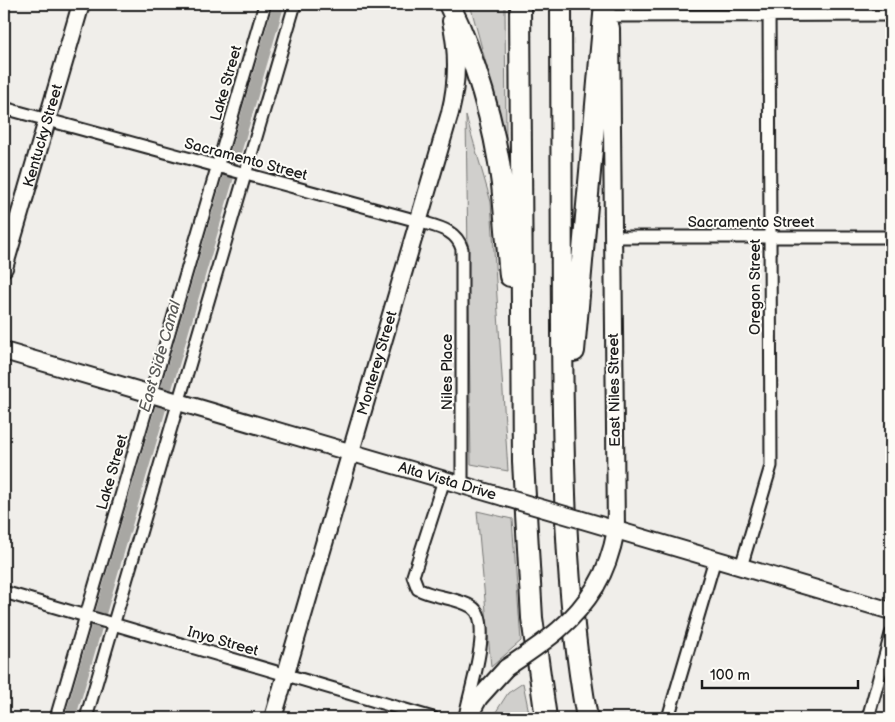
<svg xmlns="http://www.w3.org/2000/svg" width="895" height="722" font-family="'Balsamiq Sans',sans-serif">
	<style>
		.grass { fill: #d0cfcc; stroke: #767674 }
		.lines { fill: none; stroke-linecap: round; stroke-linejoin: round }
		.canal { stroke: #a8a7a3; stroke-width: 11 }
		.street-casing { stroke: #1c1c1c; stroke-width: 15 }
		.secondary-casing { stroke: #1c1c1c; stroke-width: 20 }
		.highway-casing { stroke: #1c1c1c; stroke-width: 24 }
		.street { stroke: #fdfcf7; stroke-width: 11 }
		.secondary { stroke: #fdfcf7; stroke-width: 16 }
		.highway { stroke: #fdfcf7; stroke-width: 20 }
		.secondary-bridge-casing { stroke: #1c1c1c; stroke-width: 20; stroke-linecap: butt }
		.secondary-bridge { stroke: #fdfcf7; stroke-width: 16 }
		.labels { text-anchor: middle; stroke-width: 4; stroke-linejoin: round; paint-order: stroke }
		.street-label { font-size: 15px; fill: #1c1c1c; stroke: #fdfcf7 }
		.water-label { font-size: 16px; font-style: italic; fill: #5b5b59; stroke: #fdfcf7 }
	</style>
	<rect width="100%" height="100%" fill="#f0eeea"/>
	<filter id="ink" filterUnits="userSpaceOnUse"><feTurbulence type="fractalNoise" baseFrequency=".02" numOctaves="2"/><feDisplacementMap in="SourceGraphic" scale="10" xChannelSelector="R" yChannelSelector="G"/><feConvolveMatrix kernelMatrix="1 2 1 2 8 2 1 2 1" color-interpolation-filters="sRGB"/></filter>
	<g filter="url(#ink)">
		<path class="grass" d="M470,4h35l1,134z
			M466,116l25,86 17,269 -37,-7z
			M477,511l35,8 9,122 -30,26z
			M523,683l7,35h-38l16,-25z"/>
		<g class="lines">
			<path class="canal" d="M70,718l209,-714"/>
			<g class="street-casing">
				<path id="street" d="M611,16l280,-1
					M4,108l414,113c19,6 38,8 44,28v236
					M612,237h279
					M444,480l-31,96 5,13c16,9 39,8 54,18 23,14 -4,88 -7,110
					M741,567l30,-101 -2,-462
					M4,592l429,126
					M56,718l209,-714
					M86,718l209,-714
					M668,718l47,-159
					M868,718l23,-84"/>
			</g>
			<g class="secondary-casing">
				<g id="secondary">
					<path id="s1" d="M4,268l77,-264"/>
					<path id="s2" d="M4,351l499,146"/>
					<path d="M579,519l312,92"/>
					<path d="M596,586c11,-18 16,-35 20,-56l-5,-502"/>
					<path id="s3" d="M273,718l177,-605c8,-32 8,-61 1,-92"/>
					<path d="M468,718l11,-20 27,-30"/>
				</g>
			</g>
			<g class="highway-casing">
				<path id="highway" d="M449,4c26,53 46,121 53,180 3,30 5,61 8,92
					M520,4l3,458 9,156 14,100
					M561,4c0,108 1,217 1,325 1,130 2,261 25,389
					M574,351l31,-347"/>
			</g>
			<use href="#street" class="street"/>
			<use href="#secondary" class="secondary"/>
			<use href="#highway" class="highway"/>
			<g class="secondary-bridge-casing">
				<path id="secondary-bridge" d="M503,497l76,22
					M506,668c37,-25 66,-43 90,-82"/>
			</g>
			<use href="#secondary-bridge" class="secondary-bridge"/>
		</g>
	</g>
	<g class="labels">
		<g class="street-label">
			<text transform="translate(226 83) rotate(-74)" y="5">Lake Street</text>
			<text dy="5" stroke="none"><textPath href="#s1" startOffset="138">Kentucky Street</textPath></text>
			<text transform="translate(246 159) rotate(15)" y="5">Sacramento Street</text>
			<text x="751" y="227">Sacramento Street</text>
			<text transform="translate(755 287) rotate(-90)" y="5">Oregon Street</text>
			<text dy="5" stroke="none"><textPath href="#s3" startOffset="370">Monterey Street</textPath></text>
			<text transform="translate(447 372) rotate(-90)" y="5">Niles Place</text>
			<text transform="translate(614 390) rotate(-91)" y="5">East Niles Street</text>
			<text transform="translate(112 472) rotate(-74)" y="5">Lake Street</text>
			<text dy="5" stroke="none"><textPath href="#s2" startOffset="462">Alta Vista Drive</textPath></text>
			<text transform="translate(223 641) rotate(16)" y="5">Inyo Street</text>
		</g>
		<g class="water-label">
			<text transform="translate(159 356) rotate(-74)" y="6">East Side Canal</text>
		</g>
	</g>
	<rect width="895" height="722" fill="none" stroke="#fdfcf7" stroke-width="20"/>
	<rect x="10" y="10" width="875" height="702" fill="none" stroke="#1c1c1c" stroke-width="2" filter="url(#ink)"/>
	<path d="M702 680v8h156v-8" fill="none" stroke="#1c1c1c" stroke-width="2.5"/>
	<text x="710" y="680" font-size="15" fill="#1c1c1c" stroke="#fdfcf7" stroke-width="4" paint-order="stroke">100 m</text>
</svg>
